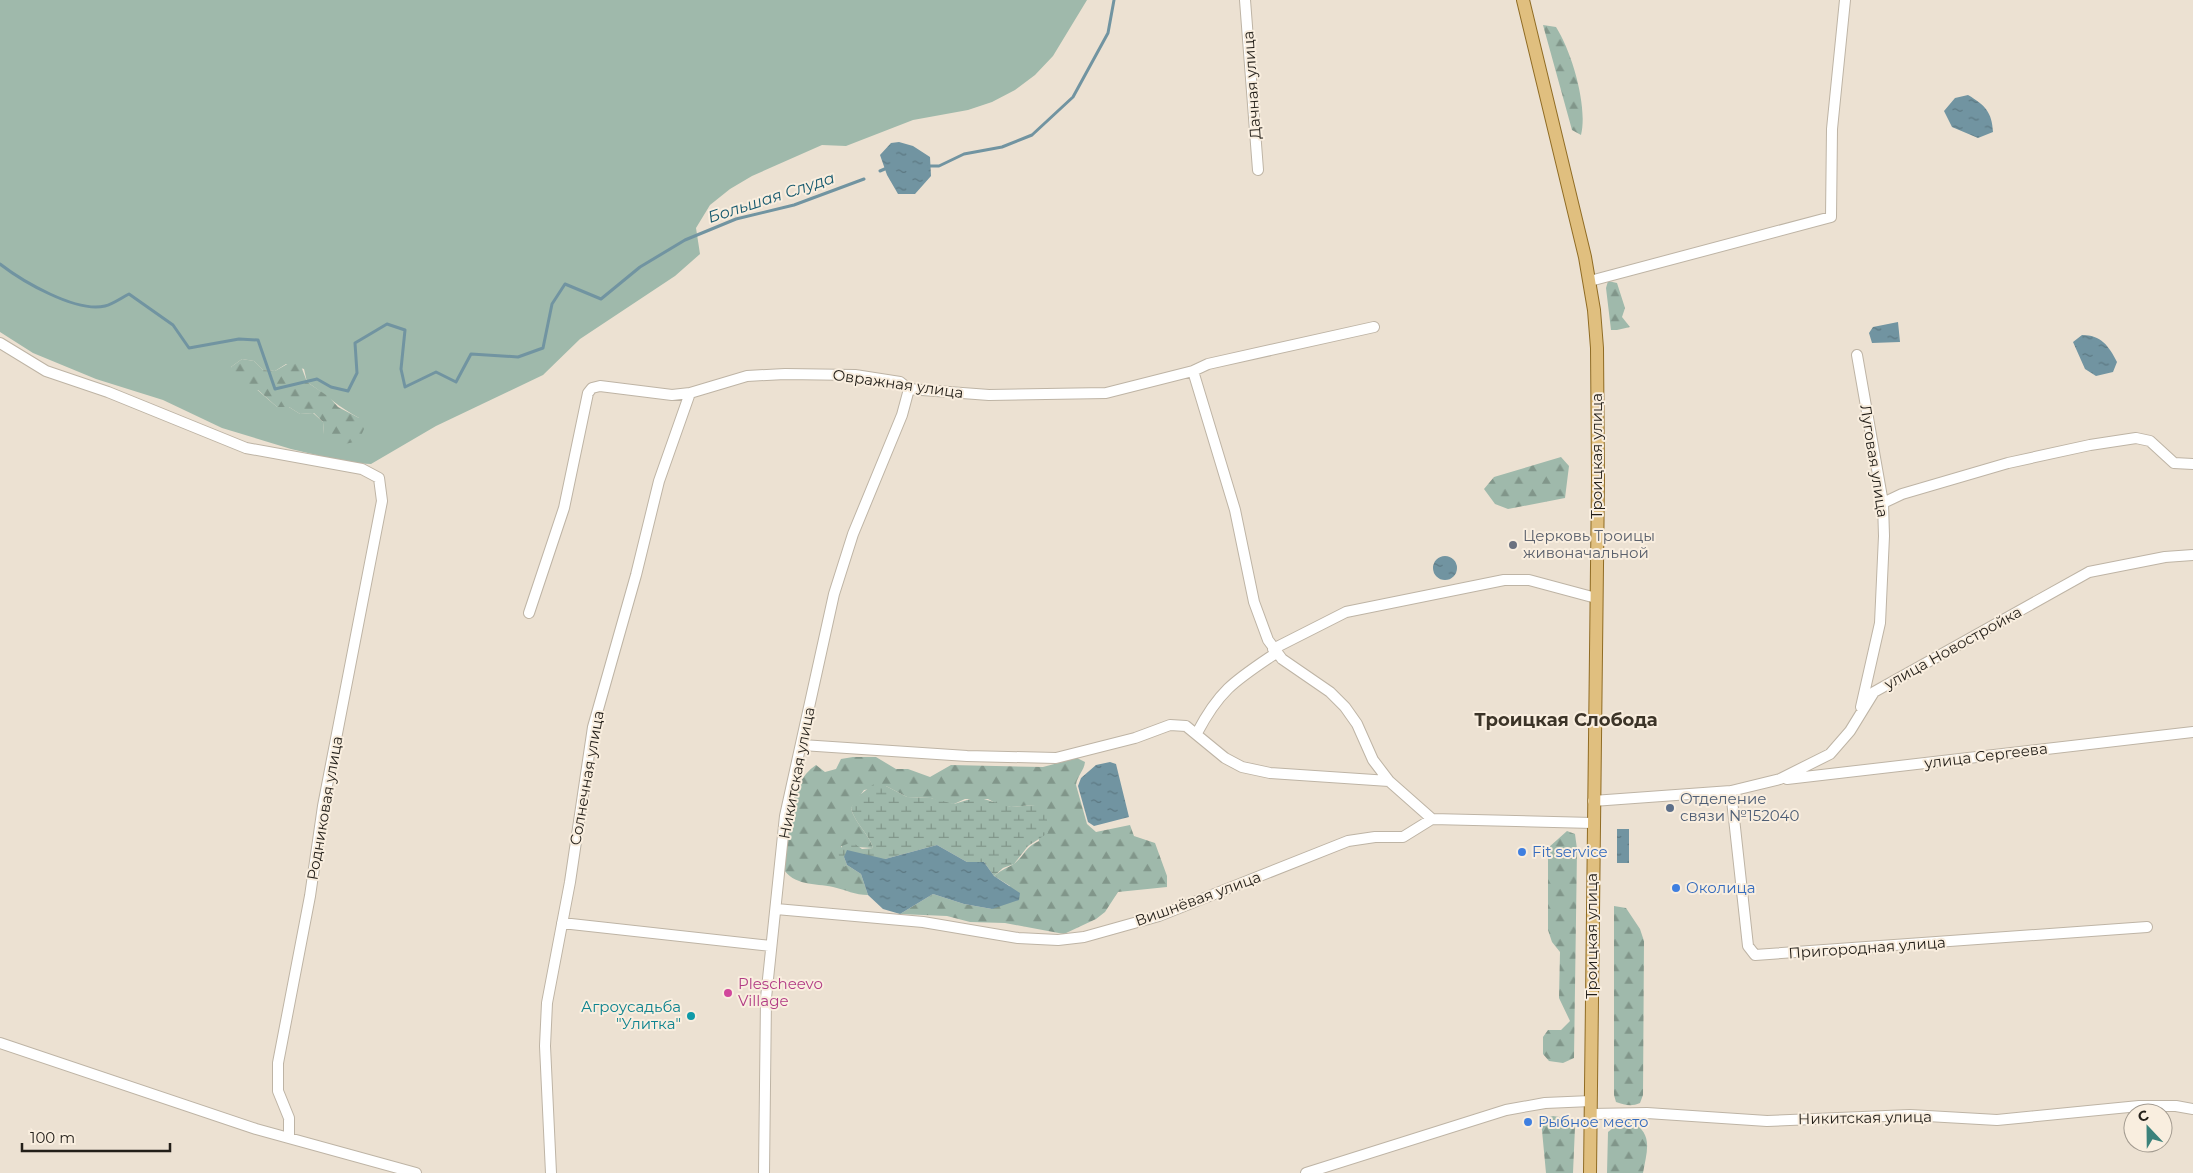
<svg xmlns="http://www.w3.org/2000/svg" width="2193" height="1173" font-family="Montserrat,sans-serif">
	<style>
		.grass { fill: #9fb9ab; fill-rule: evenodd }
		.forest { fill: url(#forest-firs) }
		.wetland { fill: url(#wetland-marsh) }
		.water { fill: url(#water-ripples) }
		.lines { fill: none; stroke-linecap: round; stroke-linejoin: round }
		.stream { stroke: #7194a1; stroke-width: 3 }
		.minor-casing { stroke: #beb4a5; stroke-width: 12 }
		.major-casing { stroke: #906c24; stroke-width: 14 }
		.minor { stroke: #fff; stroke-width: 10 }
		.major { stroke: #e0bf7f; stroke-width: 12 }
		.worship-dot { fill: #6b7280; stroke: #f9eedf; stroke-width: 2 }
		.service-dot { fill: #5c6f8a; stroke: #f9eedf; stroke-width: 2 }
		.shop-dot { fill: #3f7fe0; stroke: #f9eedf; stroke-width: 2 }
		.hotel-dot { fill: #d1479c; stroke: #f9eedf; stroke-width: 2 }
		.culture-dot { fill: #0f9aa8; stroke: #f9eedf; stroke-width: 2 }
		.labels { text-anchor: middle; stroke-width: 4; stroke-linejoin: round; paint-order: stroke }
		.street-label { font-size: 15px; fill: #231f19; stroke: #f9eedf }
		.worship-label { font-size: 15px; fill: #5b616d; stroke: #f9eedf; text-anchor: start }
		.service-label { font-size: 15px; fill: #4e5e75; stroke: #f9eedf; text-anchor: start }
		.shop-label { font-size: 15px; fill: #366cbe; stroke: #f9eedf; text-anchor: start }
		.hotel-label { font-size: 15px; fill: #b23c85; stroke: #f9eedf; text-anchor: start }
		.culture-label { font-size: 15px; fill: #0d838f; stroke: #f9eedf; text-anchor: end }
		.water-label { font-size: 16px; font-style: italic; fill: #175a6f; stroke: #f9eedf }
		.quarter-label { font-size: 18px; font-weight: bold; fill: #3c3428; stroke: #f9eedf }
	</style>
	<defs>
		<pattern id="forest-firs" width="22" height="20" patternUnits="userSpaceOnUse" patternTransform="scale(1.25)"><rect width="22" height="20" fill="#9fb9ab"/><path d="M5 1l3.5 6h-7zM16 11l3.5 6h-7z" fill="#81968a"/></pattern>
		<pattern id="wetland-marsh" width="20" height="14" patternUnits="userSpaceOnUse" patternTransform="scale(1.25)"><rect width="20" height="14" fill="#9fb9ab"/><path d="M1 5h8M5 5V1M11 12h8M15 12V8" fill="none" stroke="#81968a"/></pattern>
		<pattern id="water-ripples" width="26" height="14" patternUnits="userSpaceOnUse" patternTransform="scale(1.25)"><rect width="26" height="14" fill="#7194a1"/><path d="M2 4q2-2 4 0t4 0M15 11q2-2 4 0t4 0" fill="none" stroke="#5c7882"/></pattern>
	</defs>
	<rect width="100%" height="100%" fill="#ece1d2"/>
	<path class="grass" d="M0,0h1087l-34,56 -18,19 -20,15 -23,12 -24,8 -55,10 -67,26 -24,-1 -70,31 -22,13 -20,16 -14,23 4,26 -25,22 -95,63 -37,36 -107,51 -65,38 -21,-1 -59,-14 -69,-21 -59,-28 -67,-21 -63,-26 -33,-21zM242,359l12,2 9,9 12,1 11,-7 18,5 3,13c18,12 33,26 52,36l-35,16 -1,-12 -10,-9 -13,1 -11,-7h-12l-46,-40z"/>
	<path class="forest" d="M1543,25l13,2c16,25 32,80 25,108l-9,-5z
		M1608,281l9,2 8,25 -3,9 8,10 -13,3h-6l-5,-42z
		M298,358l9,24 22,15 9,10 21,11 5,11 -5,11c-15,6 -23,5 -35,-6l-1,-12 -9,-9 -14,1 -11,-7h-12l-19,-17 -13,-1 -9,-9 -5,-13 11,-8 12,2 9,9 12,1z
		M1561,457l8,9 -4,32 -57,11 -13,-5 -11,-15 10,-12z
		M853,757h23l20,12h12l22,8 21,-12 92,2 34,-9 8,4c-1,9 -8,14 -9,23l11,39 9,8 34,-7 4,11 21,7 12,33v11l-49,5 -13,20 -9,7 -32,15 -59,-11 -35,-1 -23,-6 -47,-2 33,-20 31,10 28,5 18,-23 -16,-10c8,-7 14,-8 21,-13 11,-9 9,-15 24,-22l-4,-36 -24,2 -12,-2 -11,-6h-23l-11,5 -11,-1 -12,-5 -24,-1 -21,-11 -22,4 -13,18c4,16 17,24 22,40l-32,-2 3,20 3,-1 14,9 7,21c-13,0 -22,-5 -35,-8 -18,-4 -40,-1 -50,-19 5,-34 3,-83 33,-103l9,7 11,-3 5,-10z
		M1567,831l8,3 2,15 -3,209 -11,5 -14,-2 -6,-7v-17l5,-7h13l9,-9 -11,-23 1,-46 -8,-10 -4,-12v-82z
		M1614,906l12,2 14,21 4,12 -1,154 -3,8c-9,4 -15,2 -24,-1l-2,-7z
		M1553,1116l12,2 10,9 -2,46h-27l-5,-53z
		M1630,1121c24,12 17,29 13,52h-36l1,-41 10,-8z"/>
	<path class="wetland" d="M875,783l11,3 21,11 24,1 23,6 23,-7 34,10 24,-2 11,4 2,24 -20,13 -14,18 -11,4 -9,8 -10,-14h-17l-30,-17 -52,14 -41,-2 3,8 -3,2 -6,-13 4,-8 10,-4 10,7 11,-1c-5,-16 -18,-24 -22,-40l5,-10z"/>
	<path class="water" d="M1968,95c17,10 24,17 25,37l-15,6 -26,-11 -8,-16 11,-13z
		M899,142l14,4 17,11 1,19 -16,18h-17l-11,-19 -7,-20 11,-12z
		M1898,322l2,20 -28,1 -3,-10 4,-6z
		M2082,335c19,0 27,11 35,27l-4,10 -17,4 -11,-7 -12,-27z
		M1433 568a12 12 0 1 1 24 0a12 12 0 1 1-24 0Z
		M1110,762l6,2 13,53 -35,9 -6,-4 -10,-36 3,-8 15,-13z
		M1617,829h12v34h-12z
		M937,845l30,17h17l10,14 26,17 -1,7 -27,9 -28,-5 -31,-10 -33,20 -17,-5 -15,-14 -7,-21 -14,-9 -3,-8 3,-7 38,9z"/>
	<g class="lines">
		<path class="stream" d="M929,166h10l25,-12 38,-7 30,-12 41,-38 35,-64 6,-33
			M880,171l7,-3
			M0,264c22,17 76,49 105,42 8,-2 16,-8 24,-12l44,31 16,23 50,-9 19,1 17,49 42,-10 14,8 17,4 9,-18 -2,-30 32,-19 18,6 -4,39 4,18 31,-15 20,10 15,-28 47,3 25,-9 9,-44 13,-20 36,15 39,-32 45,-27 51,-21 58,-14 70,-26"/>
		<g class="minor-casing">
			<path id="minor" d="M1245,0l13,170
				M1590,281l241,-64 1,-88 13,-129
				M0,343l46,28 62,21 138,56 116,21 17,9 3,23 -59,305 -13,90 -32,167v28l11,27v20
				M1857,355l26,148 1,33 -4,87 -19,84
				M1193,371l42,139 19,92 14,38 14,19 48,33 15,15 12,17 16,36 16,21 43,38 161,4
				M1883,503l19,-9 106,-31 82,-18 46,-7 14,3 24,22 19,1
				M529,613l35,-105 24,-115 4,-5 8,-2 72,9 18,-2 57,-17 38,-2 70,1 45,7 9,7 80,6 117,-2 87,-22 15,-7 166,-37
				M1273,649l73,-37 158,-32h25l67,18
				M1197,733c23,-44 39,-53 79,-80
				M802,745l165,11 89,2 79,-20 35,-13 16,1 39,32 17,9 28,6 119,8
				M1787,779l406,-47
				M1731,791l17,155 7,9 392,-28
				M1593,801l138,-10 49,-12 50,-25 20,-23 24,-39 215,-120 76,-15 28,-2
				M776,909l147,13 95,16 40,2 26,-3 75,-21 189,-75 27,-4h28l29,-18
				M562,923l209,23
				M0,1043l256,86 160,44
				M1591,1114l56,-1 120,8 143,-6 87,5 142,-14h37l17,3
				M551,1173l-6,-127 2,-43 23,-121 23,-155 43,-152 23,-94 31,-88
				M764,1173l2,-175 19,-182 49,-222 19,-60 49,-119 7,-26
				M1306,1173l200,-63 39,-7 46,-2"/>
		</g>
		<g class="major-casing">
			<path id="major" d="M1523,0l62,257 9,53 3,38 1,131 -8,694"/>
		</g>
		<use href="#minor" class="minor"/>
		<use href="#major" class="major"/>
	</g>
	<circle class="worship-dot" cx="1513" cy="545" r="5"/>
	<circle class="service-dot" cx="1670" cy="808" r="5"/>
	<g class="shop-dot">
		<circle cx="1522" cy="852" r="5"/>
		<circle cx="1676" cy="888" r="5"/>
		<circle cx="1528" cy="1122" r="5"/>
	</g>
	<circle class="hotel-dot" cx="728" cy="993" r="5"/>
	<circle class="culture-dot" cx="691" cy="1016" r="5"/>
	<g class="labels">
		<g class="street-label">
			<text transform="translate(1252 85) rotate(-94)" y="5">Дачная улица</text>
			<text transform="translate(898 384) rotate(8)" y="5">Овражная улица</text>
			<text transform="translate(1597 456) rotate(-90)" y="5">Троицкая улица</text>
			<text transform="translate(1874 461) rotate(81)" y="5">Луговая улица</text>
			<text transform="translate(1953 648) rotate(-29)" y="5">улица Новостройка</text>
			<text transform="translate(1986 756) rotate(-7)" y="5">улица Сергеева</text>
			<text transform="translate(797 773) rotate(-79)" y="5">Никитская улица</text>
			<text transform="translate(587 778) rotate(-80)" y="5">Солнечная улица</text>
			<text transform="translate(325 808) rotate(-80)" y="5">Родниковая улица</text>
			<text transform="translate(1198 899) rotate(-20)" y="5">Вишнёвая улица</text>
			<text transform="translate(1592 936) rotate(-90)" y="5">Троицкая улица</text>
			<text transform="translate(1867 948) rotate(-4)" y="5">Пригородная улица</text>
			<text transform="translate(1865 1118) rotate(-1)" y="5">Никитская улица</text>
		</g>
		<g class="worship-label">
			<text x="1523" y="541">Церковь Троицы<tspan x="1523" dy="17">живоначальной</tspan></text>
		</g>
		<g class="service-label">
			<text x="1680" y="804">Отделение<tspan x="1680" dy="17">связи №152040</tspan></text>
		</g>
		<g class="shop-label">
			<text x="1532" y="857">Fit service</text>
			<text x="1686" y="893">Околица</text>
			<text x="1538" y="1127">Рыбное место</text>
		</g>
		<g class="hotel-label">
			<text x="738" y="989">Plescheevo<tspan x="738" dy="17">Village</tspan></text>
		</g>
		<g class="culture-label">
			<text x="681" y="1012">Агроусадьба<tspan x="681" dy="17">"Улитка"</tspan></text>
		</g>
		<g class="water-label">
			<text transform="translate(771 197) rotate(-18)" y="6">Большая Слуда</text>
		</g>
		<g class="quarter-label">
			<text x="1566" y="726">Троицкая Слобода</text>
		</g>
	</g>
	<g transform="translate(2148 1128) rotate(338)"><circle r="24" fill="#f9eedf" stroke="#a39b90"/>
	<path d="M0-4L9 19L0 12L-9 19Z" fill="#3b827b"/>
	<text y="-8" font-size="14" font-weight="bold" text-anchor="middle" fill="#231f19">С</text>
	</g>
	<path d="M22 1143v8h148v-8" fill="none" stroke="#231f19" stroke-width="2.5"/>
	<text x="30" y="1143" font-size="15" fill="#231f19" stroke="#f9eedf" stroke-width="4" paint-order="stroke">100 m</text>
</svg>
